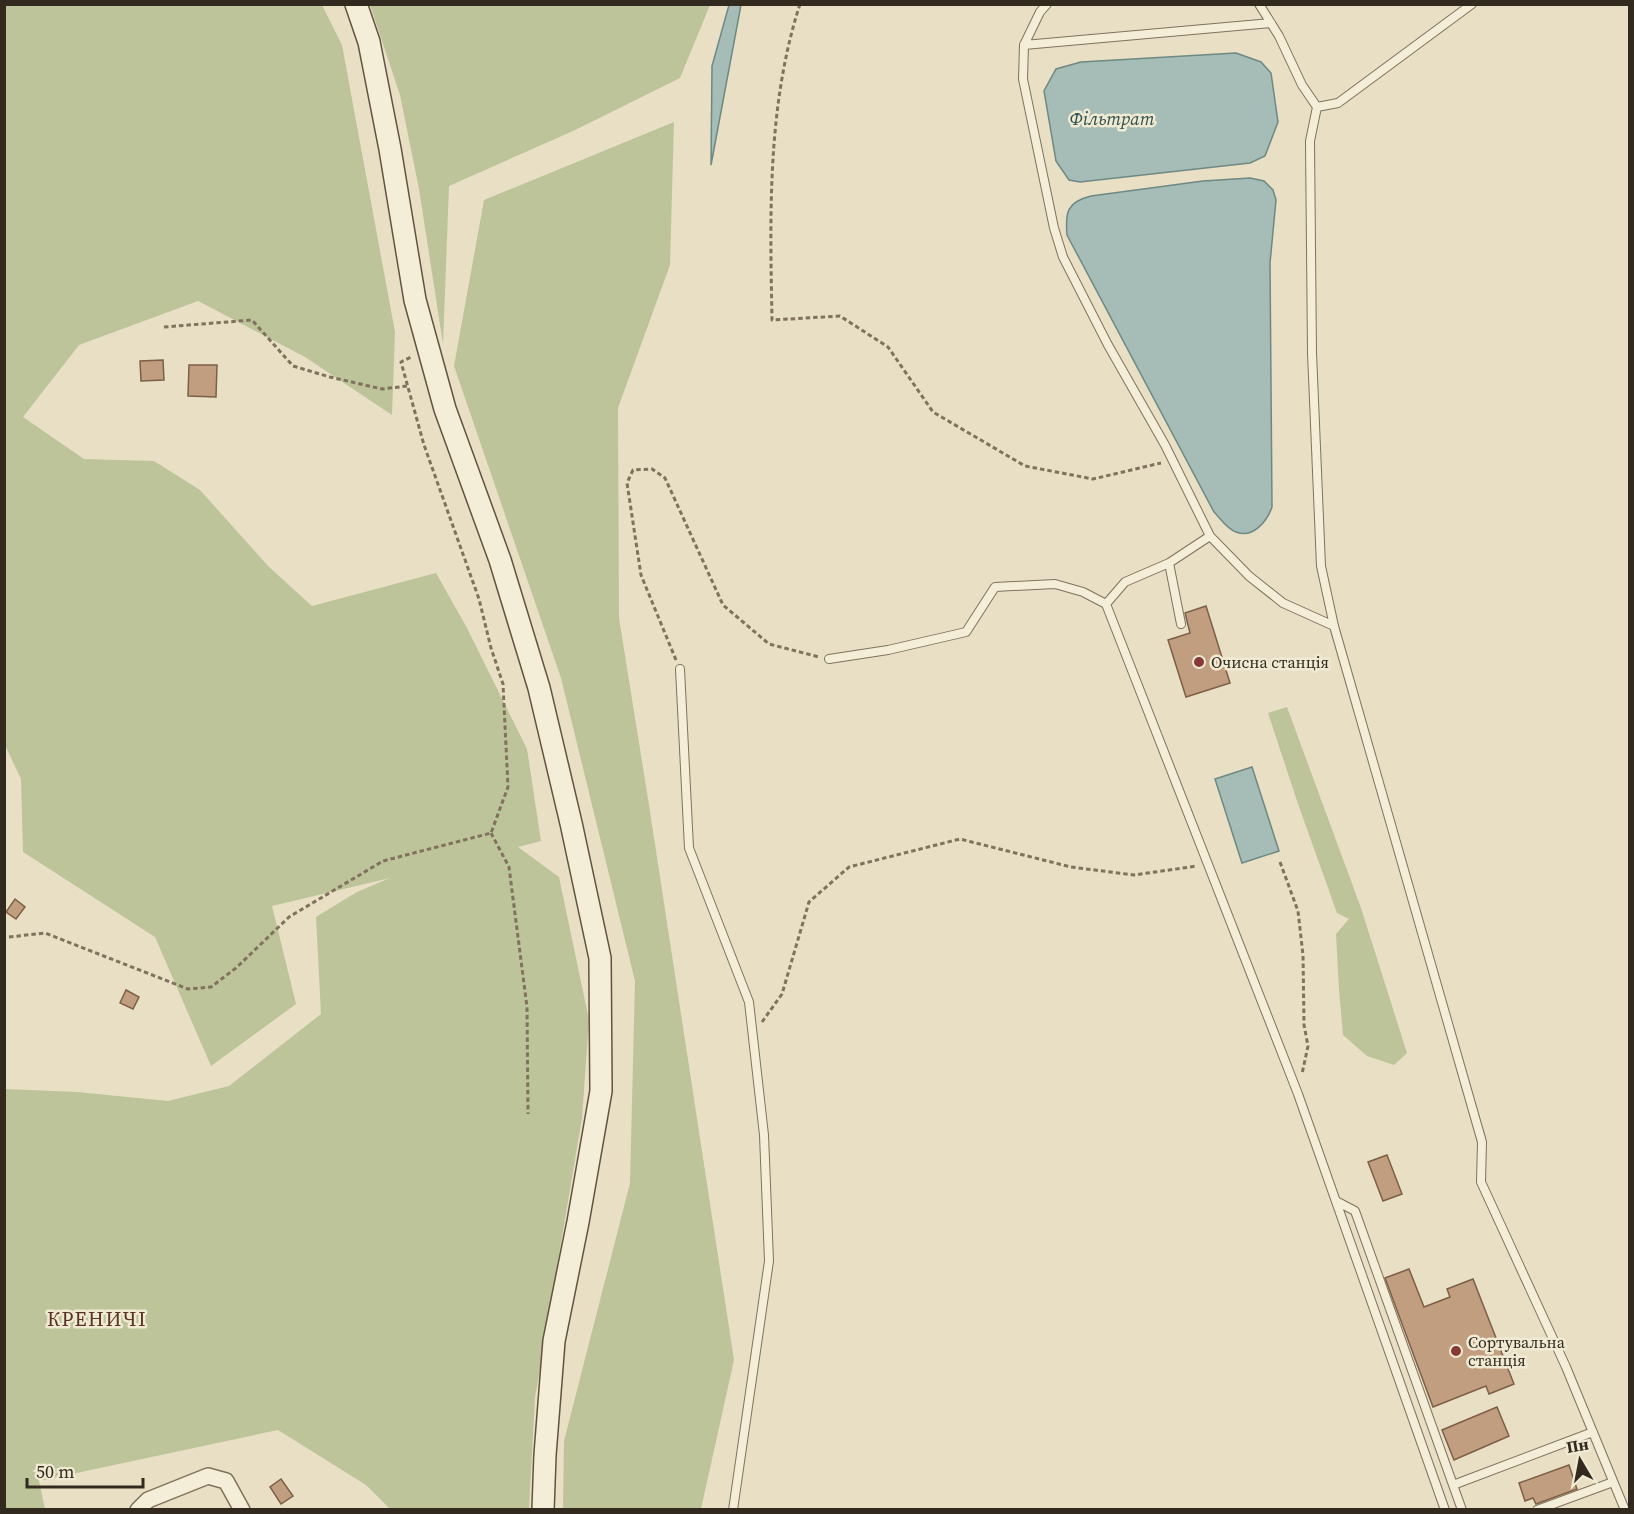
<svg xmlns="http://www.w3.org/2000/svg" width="1634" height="1514" font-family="'Source Serif 4',serif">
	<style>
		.green { fill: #bdc49a }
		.water { fill: #a6bcb7; stroke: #6e8983; stroke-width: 1.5 }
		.building { fill: #c19e7f; stroke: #7c5f46; stroke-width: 1.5 }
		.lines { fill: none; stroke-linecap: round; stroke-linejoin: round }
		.lane-casing { stroke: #80725d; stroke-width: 10 }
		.street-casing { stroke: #80725d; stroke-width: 18 }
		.secondary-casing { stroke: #625340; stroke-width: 24 }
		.path { stroke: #80725d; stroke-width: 3; stroke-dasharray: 4.5 3; stroke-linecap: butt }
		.lane { stroke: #f4edd7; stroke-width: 8 }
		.street { stroke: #f4edd7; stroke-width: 15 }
		.secondary { stroke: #f4edd7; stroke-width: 21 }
		.poi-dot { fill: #883935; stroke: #f0ead3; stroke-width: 2 }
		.labels { text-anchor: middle; stroke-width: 5; stroke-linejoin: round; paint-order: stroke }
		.poi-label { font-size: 16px; fill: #322a1f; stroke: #f0ead3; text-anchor: start }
		.water-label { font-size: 18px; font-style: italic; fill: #305050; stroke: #f0ead3 }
		.quarter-label { font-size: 20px; letter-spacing: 1.5px; fill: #593224; stroke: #f0ead3 }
	</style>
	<rect width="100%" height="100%" fill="#e8dfc5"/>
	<path class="green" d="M5,5h317l20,40 53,287 -3,83 -87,-58 -107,-56 -119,44 -56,72 61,42 70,2 46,29 68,76 44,40 124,-33 31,55 60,121 14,92 -23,6 41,30 30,143 -7,98 -47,280 -6,111h-139l-24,-24 -88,-55 -239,51 6,28 -40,1v-421l72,3 91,9 61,-15 92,-72 -5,-97 41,-25 33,-14 -118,28 24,98 -85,62 -56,-129 -132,-85 -2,-73 -17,-36z
		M370,5h340l-30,73 -107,53 -124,55 -6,158 -24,-155 -19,-94z
		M674,122l-4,143 -52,143 1,210 30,187 85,555 -33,149h-138l1,-68 66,-258 5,-202 -74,-303 -107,-312 30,-166z
		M1287,707l74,201 46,145 -13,12 -27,-9 -24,-21 -4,-45 -3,-56 13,-15 -12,-6 -39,-109 -30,-91z"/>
	<path class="water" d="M729,5h12l-30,160 1,-99z
		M1236,53l25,9 10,11 7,49 -13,34 -15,7 -170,19 -11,-2 -13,-19 -12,-70 12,-22 25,-7z
		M1250,178l14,3 9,9 3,10 -6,63 2,244c-5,14 -19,32 -36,25 -9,-3 -15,-13 -22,-20l-147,-277c-2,-23 0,-33 24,-39l112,-15z
		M1252,767l27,84 -37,12 -27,-84z"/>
	<path class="building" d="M163,360l1,20 -23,1 -1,-20z
		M189,365h28l-1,32 -28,-1z
		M1206,606l24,77 -44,14 -18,-57 22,-7 -5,-20z
		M15,899l10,8 -9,12 -10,-7z
		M126,990l13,7 -6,12 -13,-6z
		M1387,1155l15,39 -19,7 -15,-39z
		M1409,1269l15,38 26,-10 -3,-8 26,-10 41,105 -25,10 -3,-8 -53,21 -48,-129z
		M1497,1407l12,29 -55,24 -12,-30z
		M1569,1465l8,24 -41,15 -3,-6 -8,3 -6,-18z
		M281,1479l12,17 -12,8 -11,-17z"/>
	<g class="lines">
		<g class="lane-casing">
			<path id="lane" d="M1047,4l-7,8 -16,33 -1,34 31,149 9,29 45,88 57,100 45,91 39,40 34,27 51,23
				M1259,4l20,32 23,49 15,22 -7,34 2,212 9,213 13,60 148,516 -1,40 85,185 59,143
				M1024,45l247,-22
				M1317,107l21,-4 134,-99
				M1169,563l12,61
				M1106,604l19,-22 44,-19 41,-27
				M829,659l59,-9 78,-18 29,-45 60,-3 28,8 23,12 192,490 147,416
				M680,669l9,179 60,154 15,133 5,126 -36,249
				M1336,1201l19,10 107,299
				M1453,1485l140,-53
				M1537,1510l76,-28"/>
		</g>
		<g class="street-casing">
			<path id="street" d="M138,1510l10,-10 60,-24 18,5 16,29"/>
		</g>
		<g class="secondary-casing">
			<path id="secondary" d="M356,4l13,38 21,107 25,151 30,109 55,151 39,128 32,135 29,135 1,133 -23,131 -24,119 -9,114 -2,55"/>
		</g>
		<path class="path" d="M800,4c-33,102 -30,211 -28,316l68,-4 48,31 45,65 92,54 68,13 68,-16
			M164,327l88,-7 41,46 37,11 52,12 25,-3
			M676,660l-35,-85 -14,-92 6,-13 19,-1 13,9 58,127 46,39 50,13
			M491,833l18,34 18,140 1,107
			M1280,862l18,49 5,44 1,70 4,21 -6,28
			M9,937l36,-4 143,56 23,-2 25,-19 53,-51 94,-56 108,-28 17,-46 -5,-103 -12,-36 -12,-49 -55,-154 -23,-83 12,-6
			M762,1022l20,-28 27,-92 40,-35 111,-28 111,28 63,8 63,-9"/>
		<use href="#lane" class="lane"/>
		<use href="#street" class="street"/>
		<use href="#secondary" class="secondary"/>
	</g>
	<g class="poi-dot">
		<circle cx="1199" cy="662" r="6"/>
		<circle cx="1456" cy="1351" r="6"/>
	</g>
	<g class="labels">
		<g class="poi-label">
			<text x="1211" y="668">Очисна станція</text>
			<text x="1468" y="1348">Сортувальна<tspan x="1468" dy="18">станція</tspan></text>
		</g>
		<g class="water-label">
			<text x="1112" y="125">Фільтрат</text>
		</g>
		<g class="quarter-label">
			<text x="97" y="1326">КРЕНИЧІ</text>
		</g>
	</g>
	<rect width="1634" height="1514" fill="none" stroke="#322a1f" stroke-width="12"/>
	<g transform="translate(1580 1460) rotate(350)" stroke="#f0ead3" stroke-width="4.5" paint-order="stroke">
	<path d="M0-4.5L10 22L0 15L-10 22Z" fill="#322a1f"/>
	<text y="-9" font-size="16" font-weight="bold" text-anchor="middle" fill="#322a1f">Пн</text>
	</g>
	<path d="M27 1478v9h116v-9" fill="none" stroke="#322a1f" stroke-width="3"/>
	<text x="36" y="1478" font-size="18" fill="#322a1f" stroke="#f0ead3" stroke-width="4.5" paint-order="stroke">50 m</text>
</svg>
